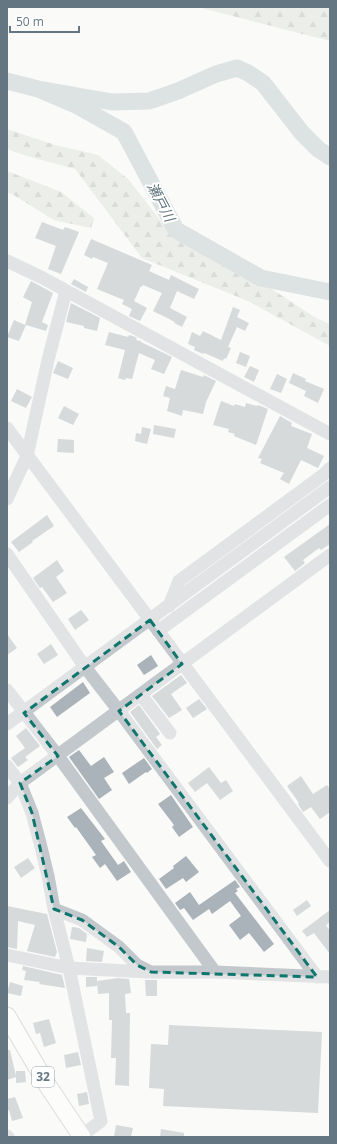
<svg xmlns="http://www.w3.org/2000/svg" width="337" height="1144" font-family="'Open Sans','Noto Sans JP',sans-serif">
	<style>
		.forest { fill: url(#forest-firs) }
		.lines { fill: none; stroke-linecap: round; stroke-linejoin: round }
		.river { stroke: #bbc7cb; stroke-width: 17 }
		.building { fill: #aab3b9 }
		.major-casing { stroke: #b5babe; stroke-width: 19 }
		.minor { stroke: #c3c8cc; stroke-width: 13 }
		.major { stroke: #fff; stroke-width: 17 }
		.marked { fill: none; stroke: #0f766e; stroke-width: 3; stroke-dasharray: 8 5; stroke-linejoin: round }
		.labels { text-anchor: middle; stroke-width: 4; stroke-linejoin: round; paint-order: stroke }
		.shield { fill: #fff; stroke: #939fa8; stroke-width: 1 }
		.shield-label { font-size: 12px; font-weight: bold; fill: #657683 }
		.water-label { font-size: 14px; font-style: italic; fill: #60757c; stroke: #fff }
	</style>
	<defs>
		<pattern id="forest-firs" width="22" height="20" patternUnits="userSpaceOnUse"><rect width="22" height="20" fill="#dadfd7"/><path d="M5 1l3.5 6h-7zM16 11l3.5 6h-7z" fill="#b4b9b4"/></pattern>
	</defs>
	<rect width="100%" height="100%" fill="#fafaf8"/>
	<path class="forest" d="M198,7h132v34z
		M7,129l48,16 43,10 30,24 47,60 83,41 58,38 14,6v22l-82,-45 -106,-43 -67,-89 -48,-13 -20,-7z
		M7,171l54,21 33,26 -3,10 -37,-8 -42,-26 -5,-1z"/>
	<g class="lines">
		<path class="river" d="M7,81l31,8 74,13 37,-1 29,-10 38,-17 21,-6 11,5 15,10 39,50 16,16 12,8
			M38,89l40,17 46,26 52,98 85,48 69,14"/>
	</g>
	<path class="building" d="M42,222l21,8 2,-3 14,5 -18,42 -13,-5 8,-23 -21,-8z
		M91,239l61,26 -3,6 20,9 2,-5 28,14 -5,10 -17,-8 -7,17 17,9 -5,10 -8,-4 1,-1 -22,-11 9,-18 -19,-8 -1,2 -1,-1 -7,15 13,7 -7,13 -11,-5 3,-7 -10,-5 2,-4 -27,-11 11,-26 -15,-6 -1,2 -8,-4z
		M74,279l14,8 -2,5 -15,-8z
		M31,281l22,12 -11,29 6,3 -2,6 -20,-6 -7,16 -12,-4 7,-17 11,5 7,-23 -9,-5z
		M71,303l29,15 -3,13 -13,-3v-2l-18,-4z
		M233,307l7,3 -3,7 12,6 -4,8 -8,-4 -9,20 3,1 -5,11 -2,-1 -1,3 -19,-8 -1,1 -9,-4 1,-3 -7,-3 4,-12 8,4 3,-5 18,9z
		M109,332l19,5 1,-2 4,1 4,2 -1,2 5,1v1l31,15 -8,17 -13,-5 4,-9 -16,-7 -7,26 -6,-1 -1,2 -7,-2 7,-28 -20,-5z
		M240,352l10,4 -4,11 -10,-4z
		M58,361l15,7 -5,11 -15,-6z
		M250,366l9,4 -5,12 -10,-5z
		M181,370l22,7 1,-2 12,6 -10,21 -3,12 -20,-4 -1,6 -15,-5 3,-13 -7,-2 3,-10 9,3z
		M293,373l13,6 -1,2 19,8 -6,14 -14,-7 2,-5 -17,-8z
		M277,374l10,5 -6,14 -11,-4z
		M17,389l15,8 -6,11 -15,-7z
		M221,401l13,5 1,-2 10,3 1,-4 11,3 1,-1 10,4 -12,36 -22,-9 1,-2 -7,-2 1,-3 -16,-4z
		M64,406l15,8 -6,11 -15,-7z
		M280,416l12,7 -1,3 21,8 -5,14 17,8 -6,12 -17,-8 -12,24 -9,-5 4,-6 -24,-10 2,-4 -4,-1z
		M154,425l22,4 -2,9 -21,-4z
		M142,427l9,2 -4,15 -12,-3 1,-8 5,1z
		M58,439l16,1v13l-17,-1z
		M47,515l7,11 -22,15 1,1 -14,10 -8,-10z
		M330,524v20l-9,6 -2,-2 -16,12 2,3 -10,8 -11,-14z
		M57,560l7,11 -8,6 11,16 -14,9 -11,-15 -2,1 -7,-10z
		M81,610l8,10 -14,10 -7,-11z
		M7,634l10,14 -10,7z
		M51,644l7,11 -14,9 -7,-10z
		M151,655l7,11 -14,9 -7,-10z
		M181,675l6,8 -16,11 11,16 -13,8 -17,-22z
		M83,682l7,11 -33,24 -7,-10z
		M199,699l8,10 -14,9 -7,-10z
		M139,705l21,29 -4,3 6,8 -5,4 -27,-37z
		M26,728l14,18 -15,11 3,3 -10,7 -7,-9 14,-10 -9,-12z
		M79,750l12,16 13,-9 10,15 -10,6 8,12 -13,9 -30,-42z
		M144,758l8,11 -5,4 -1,-1 -17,12 -7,-11z
		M209,767l12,16 5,-3 7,11 -13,9 -13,-17 -12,9 -7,-9z
		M301,776l12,18 14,-9 3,4v23l-10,7 -9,-12 -8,5 -5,-8 1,-1 -12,-17z
		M171,795l22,32 -14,10 -7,-10 2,-2 -16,-21z
		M81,808l24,31 -4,2 17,24 6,-4 7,11 -14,9 -12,-17 -5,4 -8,-11 4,-2 -20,-28 -1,1 -8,-11z
		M186,856l13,16 -13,10 -3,-4 -17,11 -7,-10 15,-11 -1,-2z
		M28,858l7,10 -14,10 -7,-11z
		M235,880l5,7 -4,2 2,2 -3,2 39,51 -10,8 -15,-19 -9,7 -11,-15 12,-9 -11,-15 -18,13 -3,-5 -16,11 -9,-12 -4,2 -5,-7 15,-11 9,13z
		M307,900l4,6 -14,10 -4,-6z
		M7,906l40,8 10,38 -2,5 -28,-6 8,-26 -17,-4 -1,28 -10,-2z
		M330,910v12l-4,3 4,6v23l-16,-21 -7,4 -5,-6z
		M72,927l7,1 8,6 -1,8 -16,-3z
		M87,948l17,3 -2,11 -16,-1z
		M23,966l39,9 3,13 -26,-4 1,-2 -16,-2 2,-9 -4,-1z
		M86,977h11v9l-11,1z
		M118,978l11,1 2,14 -6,1 1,19h4l-1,73 -14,-1 1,-27h-5l1,-38h-3v-27l-11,1 -1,-13z
		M145,980h12v16h-11z
		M10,982l13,4 -2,10 -14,-3z
		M49,1019l7,24 -12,4 -4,-14 -4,1 -3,-11z
		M169,1025l153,7 -4,81 -155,-7 1,-17 -15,-1 2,-44 17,1z
		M7,1050h3l6,26v-5h9l1,11 -10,1v-6l-9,3z
		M78,1052l3,13 -15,3 -2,-13z
		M87,1092l2,12 -10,2 -2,-12z
		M15,1097l8,21 -11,3 -3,-11 -2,1v-12z
		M116,1125l17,3 -2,9h-17z
		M161,1129l23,4v4h-24z"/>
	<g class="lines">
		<g class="major-casing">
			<path id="major" d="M7,1016l41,70 34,51"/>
		</g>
		<path class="minor" d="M7,261l34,16 289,157
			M7,428l323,433
			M7,499l20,-43 21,-96 18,-69
			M7,554l78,113 34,44 198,266
			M169,606l10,-25 144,-106 7,-7
			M158,631l172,-126
			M7,690l51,66 157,216
			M141,695l29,38
			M7,724l323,-237
			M7,766l13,17 12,30 8,30 8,33 6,33 15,59 32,153 -20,15
			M7,798l13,-15 310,-228
			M54,909l28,11 37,27 18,18 14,7h64l115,5
			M7,955l62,13 79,4
			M7,1136l1,1"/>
		<use href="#major" class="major"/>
	</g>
	<path d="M0 0H337V1144H0ZM150,620l32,44 -63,47 198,266 -166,-5 -14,-7 -18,-18 -37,-27 -28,-11 -22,-96 -12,-30 38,-27 -34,-43z" fill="#fafaf8" fill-opacity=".55" fill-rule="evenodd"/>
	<path class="marked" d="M150,620l32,44 -63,47 198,266 -166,-5 -14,-7 -18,-18 -37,-27 -28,-11 -22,-96 -12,-30 38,-27 -34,-43z"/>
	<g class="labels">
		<rect class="shield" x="32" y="1067" width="22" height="20" rx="3"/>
		<g class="shield-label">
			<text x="43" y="1081">32</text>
		</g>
		<g class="water-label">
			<text transform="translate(161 202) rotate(62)" y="5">瀬戸川</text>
		</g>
	</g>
	<rect width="337" height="1144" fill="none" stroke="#657683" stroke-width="16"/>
	<path d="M10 26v6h69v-6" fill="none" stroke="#657683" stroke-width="2"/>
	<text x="16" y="26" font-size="12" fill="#657683" stroke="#ffffff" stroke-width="3" paint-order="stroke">50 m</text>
</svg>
